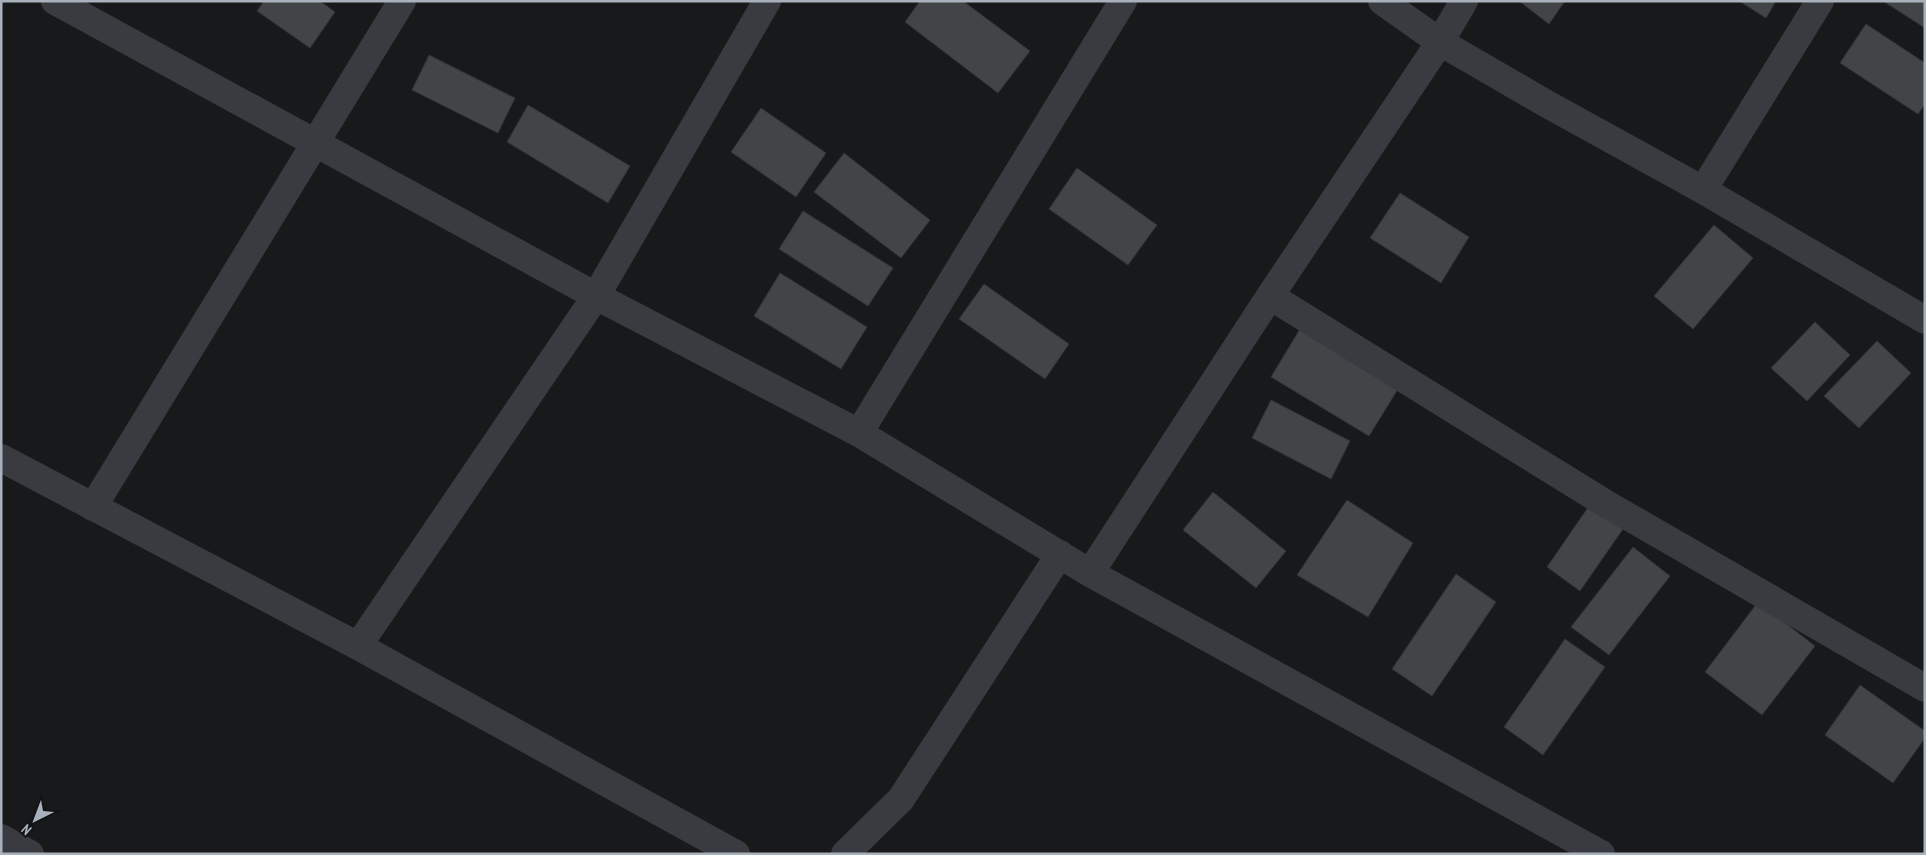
<svg xmlns="http://www.w3.org/2000/svg" width="1926" height="855" font-family="'PT Sans Narrow',sans-serif">
	<style>
		.building { fill: #424448; stroke: #323337 }
		.lines { fill: none; stroke-linecap: round; stroke-linejoin: round }
		.minor { stroke: #393b40; stroke-width: 28 }
	</style>
	<rect width="100%" height="100%" fill="#18191b"/>
	<path class="building" d="M264,1h56l15,11 -25,36 -53,-37z
		M920,1h43l67,50 -32,42 -93,-71z
		M1519,1h46l-16,23z
		M1739,1h37l-10,17z
		M1883,1h42v27z
		M1866,24l59,39v41l-7,10 -78,-51z
		M429,55l86,43 -17,35 -86,-43z
		M528,105l102,61 -22,37 -101,-61z
		M761,108l65,45 -30,44 -65,-45z
		M844,153l86,67 -29,38 -87,-66z
		M1077,168l80,57 -29,40 -79,-56z
		M1400,193l69,44 -28,46 -71,-45z
		M803,211l90,57 -25,38 -89,-57z
		M1714,225l39,33 -60,71 -39,-33z
		M780,273l87,54 -26,42 -87,-53z
		M984,284l85,60 -24,35 -86,-60z
		M1815,322l35,33 -43,46 -36,-33z
		M1300,329l98,60 -29,47 -98,-59z
		M1877,341l34,32 -52,55 -35,-32z
		M1271,400l79,41 -19,38 -79,-41z
		M1213,492l73,59 -30,37 -73,-58z
		M1347,500l66,43 -45,74 -71,-42z
		M1589,506l34,23 -43,62 -33,-24z
		M1633,547l37,29 -61,79 -38,-28z
		M1456,574l40,28 -64,94 -40,-27z
		M1758,602l57,44 -53,69 -57,-43z
		M1565,639l40,28 -62,88 -39,-28z
		M1860,685l65,46v7l-32,45 -68,-48z"/>
	<g class="lines">
		<path class="minor" d="M55,1l541,295 263,137 231,140 511,281
			M1382,1l58,41 107,62 156,86 222,130
			M1703,190l117,-189
			M1270,296l333,206 322,186
			M859,433l264,-432
			M1,458l357,188 378,208
			M93,507l309,-506
			M1090,573l180,-277 170,-254 24,-41
			M358,646l238,-350 171,-295
			M1,838l29,16
			M845,854l56,-55 159,-245"/>
	</g>
	<rect width="1926" height="855" fill="none" stroke="#a9b2bc" stroke-width="5"/>
	<g transform="translate(35 820) rotate(222)" stroke="#131416" stroke-width="4" paint-order="stroke">
	<path d="M0-4L9 19L0 12L-9 19Z" fill="#a9b2bc"/>
	<text y="-8" font-size="14" font-weight="bold" text-anchor="middle" fill="#a9b2bc">N</text>
	</g>
</svg>
